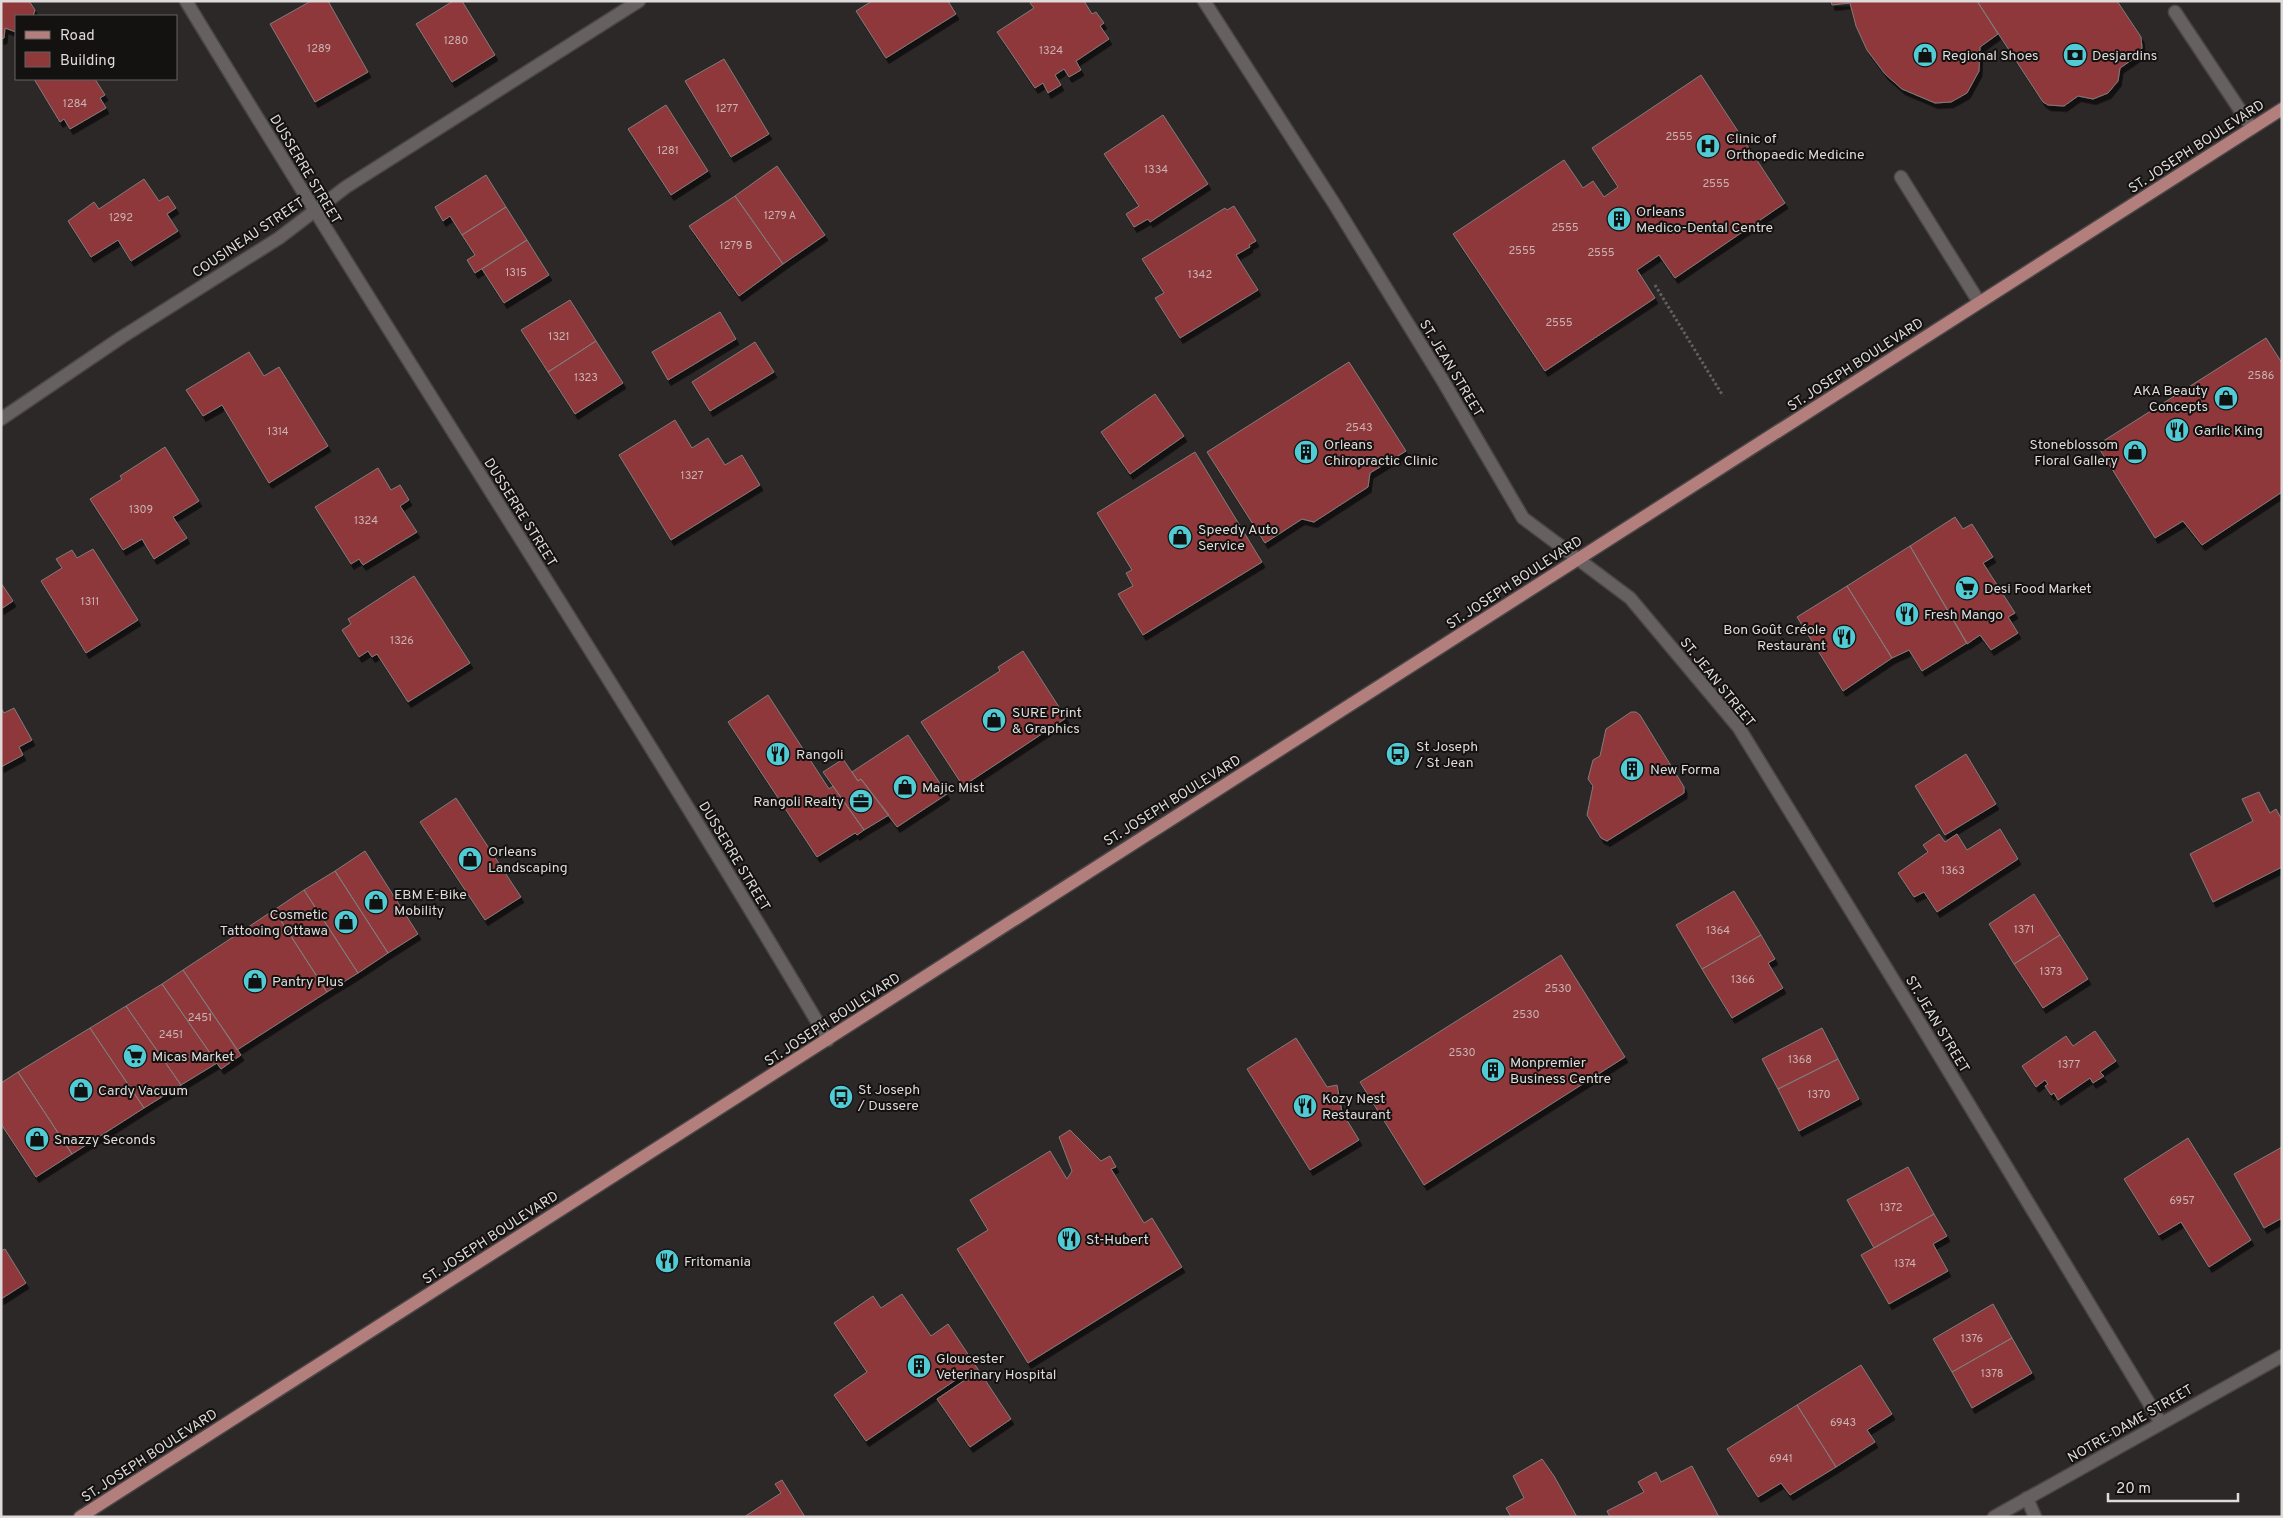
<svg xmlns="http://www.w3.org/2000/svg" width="2283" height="1518" font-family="Overpass,sans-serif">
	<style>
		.building { fill: #8e393a; stroke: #817b7a; filter: url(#shadow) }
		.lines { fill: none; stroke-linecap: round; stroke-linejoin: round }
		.service-casing { stroke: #4a4645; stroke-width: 15 }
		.minor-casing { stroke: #4a4645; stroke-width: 15 }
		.primary-casing { stroke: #4a4645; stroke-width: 15 }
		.path { stroke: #656060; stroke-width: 3; stroke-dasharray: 2.5 2.5; stroke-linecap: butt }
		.service { stroke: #666060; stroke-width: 12 }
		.minor { stroke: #666060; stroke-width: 12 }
		.primary { stroke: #b37f7d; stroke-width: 12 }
		.labels { text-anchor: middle; stroke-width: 4; stroke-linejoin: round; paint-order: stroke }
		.number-label { font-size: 11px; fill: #cab2b2 }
		.poi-label { font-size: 14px; fill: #dedbda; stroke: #141111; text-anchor: start }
		.street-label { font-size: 14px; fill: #dedbda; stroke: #141111 }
	</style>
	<defs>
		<filter id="shadow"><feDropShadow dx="3" dy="5.5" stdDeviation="0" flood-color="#0009"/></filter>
	</defs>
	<rect width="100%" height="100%" fill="#2d2828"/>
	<path class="building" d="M1,1h28l6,9 -2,6h-17v16l-11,-4 -1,10 -3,1z
		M311,1h17l40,71 -53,30 -45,-78z
		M453,1h9l33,54 -43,27 -36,-58z
		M872,1h76l8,13 -70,44 -30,-47z
		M1034,1h50l8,13 4,-2 8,11 -4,3 9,13 -33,22 5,9 -12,7 -5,-8 -9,6 6,10 -13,8 -5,-10 -8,5 -38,-56 37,-24 -4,-5z
		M1831,1h146l21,33 -18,13 -1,24 -12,22 -16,9 -16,1 -33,-14 -17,-15 -18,-24 -11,-24 -6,-23 -18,2z
		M1977,1h140l24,36 1,11 -6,9 -16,11 -2,13 -10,12 -15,6 -15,-3 -14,10 -16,-1 -5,-3z
		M724,59l45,75 -38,23 -46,-76z
		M1701,75l84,128 -110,75 -16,-23 -22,15 18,28 -110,73 -92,-137 111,-74 19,28 10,-7 11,16 14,-10 -26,-39z
		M34,79h61l10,16 -5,3 6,10 -36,21 -6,-10 -4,3z
		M666,105l42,66 -37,24 -43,-66z
		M1163,115l45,69 -58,38 -2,-3 -14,8 -8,-13 13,-8 -35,-52z
		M777,166l48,69 -42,29 -48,-68z
		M486,175l20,32 -44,28 -12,-19 -7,5 -8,-14z
		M144,179l15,22 9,-5 8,12 -9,6 11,17 -47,30 -13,-21 -27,17 -23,-36 26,-19 5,7z
		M735,196l48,68 -44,32 -50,-70z
		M1234,206l22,35 -7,4 1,2 -14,8 22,35 -78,48 -25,-40 9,-5 -22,-34 83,-51 2,2z
		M506,207l21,33 -52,33 -8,-13 8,-5 -13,-20z
		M527,240l22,35 -45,28 -22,-34z
		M570,300l26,41 -48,31 -27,-42z
		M720,312l16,27 -68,41 -16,-28z
		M2266,338l16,25v129l-80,53 -19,-24 -28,17 -58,-93z
		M596,341l27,42 -48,31 -27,-42z
		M755,342l19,30 -64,39 -18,-29z
		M249,352l15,24 15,-9 49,79 -59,37 -47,-78 -19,11 -17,-26z
		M1349,362l57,89 -36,22 -2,14 -54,35 -12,-3 -37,24 -58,-91z
		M1155,394l29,42 -54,38 -29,-42z
		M675,420l17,28 16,-10 17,27 17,-10 18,30 -89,55 -52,-85z
		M165,447l34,54 -26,16 14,21 -33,21 -12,-20 -19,11 -33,-51 32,-20 -2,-3z
		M1195,452l67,110 -119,73 -25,-41 15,-8 -7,-13 6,-3 -35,-57z
		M378,468l13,22 9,-5 9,15 -9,6 17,26 -54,33 -4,-6 -8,5 -36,-57z
		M1955,517l8,12 9,-5 21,33 -10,6 32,50 -7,4 10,16 -27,17 -11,-15 -13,9 -57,-98z
		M1910,546l57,97 -45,28 -13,-21 -17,8 -45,-72z
		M93,549l45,71 -52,33 -45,-72 21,-13 -6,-9 16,-9 5,8z
		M414,576l56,87 -62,39 -31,-48 -5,3 -4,-6 -9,6 -17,-27 9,-6 -3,-5z
		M1,583l12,18 -12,8z
		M1847,586l45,72 -49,33 -46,-74z
		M1023,651l43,67 -103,68 -42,-64 79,-51 -2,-4z
		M768,695l61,94 4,-3 31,44 -7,5 -2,-2 -38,24 -89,-135z
		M1,708l3,5 10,-5 18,32 -13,7 4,8 -22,12z
		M1631,712h5l4,3 44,72v6l-77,48 -6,-3 -14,-23 6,-29 -5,-7 5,-19 7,-4 6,-27z
		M908,735l39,59 -50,33 -36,-48 -3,2 -6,-9z
		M1966,754l30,50 -51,31 -30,-49z
		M843,759l15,22 3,-2 28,36 -25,15 -41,-58z
		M2259,792l11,21 6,-4 6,11v47l-69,35 -23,-48 63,-33 -11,-22z
		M456,798l65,99 -36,23 -65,-98z
		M2000,829l18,30 -81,53 -13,-20 -10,5 -16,-24 30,-21 -5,-7 16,-11 6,8 12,-8 10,16z
		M365,851l53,83 -30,19 -53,-82z
		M335,871l53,82 -30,20 -54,-83z
		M304,890l54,83 -31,19 -53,-82z
		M1734,891l27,44 -59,34 -26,-44z
		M2034,894l26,41 -46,29 -25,-40z
		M274,910l53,82 -90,58 -54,-80z
		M1761,935l14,24 -7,4 15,25 -51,30 -30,-49z
		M2060,935l28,44 -45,29 -29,-44z
		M1561,955l64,102 -201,128 -64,-103z
		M183,970l58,85 -20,14 -59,-85z
		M162,984l55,79 -36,22 -55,-79z
		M126,1006l55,79 -37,23 -54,-80z
		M90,1028l54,80 -72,46 -54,-82z
		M1822,1028l16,31 -60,30 -16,-30z
		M2095,1031l21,30 -16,11 4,4 -11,7 -3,-5 -32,22 -4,-7 -3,2 -6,-9 3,-2 -3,-4 -9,7 -14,-21 44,-30 7,10z
		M1296,1038l31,49 10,-2 5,27 17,28 -49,30 -63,-101z
		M1838,1059l21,40 -60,32 -21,-42z
		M18,1072l54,82 -36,23 -35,-53v-41z
		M1070,1130l31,31 9,-5 6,11 -5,2 33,54 8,-5 30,49 -154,96 -71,-114 31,-19 -18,-30 80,-49 17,28 5,-8 -13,-34z
		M2188,1138l63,102 -42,27 -28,-45 -22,13 -35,-56z
		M2282,1147v71l-18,10 -30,-54z
		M1908,1167l26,47 -60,34 -27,-48z
		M1934,1214l13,22 -14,8 15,27 -59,33 -28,-49z
		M5,1249l21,34 -25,16v-48z
		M902,1294l29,42 17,-12 63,95 -41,28 -33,-48 28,-19 -7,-8 2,5 -94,64 -32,-46 33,-23 -33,-49 39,-27 8,12z
		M1993,1304l19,34 -60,34 -19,-33z
		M2012,1338l20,35 -60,35 -20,-36z
		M1861,1365l31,49 -25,16 8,12 -39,25 -39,-62z
		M1797,1405l39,62 -46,28 -9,-12 -23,14 -31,-48z
		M1542,1459l12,17 23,41h-66l-5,-9 18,-10 -11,-22z
		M1692,1466l27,51h-109l-3,-6 37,-19 -6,-10 18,-10 5,10z
		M782,1480l23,37h-61l37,-24 -6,-9z"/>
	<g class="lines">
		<g class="service-casing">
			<path id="service" d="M2175,12l77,116
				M1901,177l78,125
				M2027,1498l8,19"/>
		</g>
		<g class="minor-casing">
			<path id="minor" d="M186,1c211,349 435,688 642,1039
				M1204,1l131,204 108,176 80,137 107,80 109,130 182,297 240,398
				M1,419l121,-82 157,-99 67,-51 293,-186
				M1994,1517l288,-161"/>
		</g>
		<g class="primary-casing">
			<path id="primary" d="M80,1517l2202,-1408"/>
		</g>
		<path class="path" d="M1655,285l68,111"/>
		<use href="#service" class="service"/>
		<use href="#minor" class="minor"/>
		<use href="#primary" class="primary"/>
	</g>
	<defs>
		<g id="shop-disc" transform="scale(1.25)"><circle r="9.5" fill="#51ccd4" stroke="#141111"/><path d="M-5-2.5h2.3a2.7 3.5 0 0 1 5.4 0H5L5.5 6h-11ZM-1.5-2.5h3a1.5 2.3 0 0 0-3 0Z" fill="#111"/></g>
		<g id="bank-disc" transform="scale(1.25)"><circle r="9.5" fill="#51ccd4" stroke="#141111"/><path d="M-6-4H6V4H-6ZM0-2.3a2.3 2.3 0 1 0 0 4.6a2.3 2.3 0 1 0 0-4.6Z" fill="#111"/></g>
		<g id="hospital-disc" transform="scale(1.25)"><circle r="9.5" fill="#51ccd4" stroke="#141111"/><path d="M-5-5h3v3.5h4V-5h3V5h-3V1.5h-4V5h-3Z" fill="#111"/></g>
		<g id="building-disc" transform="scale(1.25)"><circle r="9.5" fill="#51ccd4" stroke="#141111"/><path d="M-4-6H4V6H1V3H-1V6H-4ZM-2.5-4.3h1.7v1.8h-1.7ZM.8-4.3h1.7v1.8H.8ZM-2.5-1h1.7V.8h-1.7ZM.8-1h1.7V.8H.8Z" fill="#111"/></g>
		<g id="restaurant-disc" transform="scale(1.25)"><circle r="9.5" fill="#51ccd4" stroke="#141111"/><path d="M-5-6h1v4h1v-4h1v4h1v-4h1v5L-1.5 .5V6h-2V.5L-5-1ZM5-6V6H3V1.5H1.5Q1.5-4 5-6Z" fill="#111"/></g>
		<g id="supermarket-disc" transform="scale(1.25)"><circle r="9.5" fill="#51ccd4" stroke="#141111"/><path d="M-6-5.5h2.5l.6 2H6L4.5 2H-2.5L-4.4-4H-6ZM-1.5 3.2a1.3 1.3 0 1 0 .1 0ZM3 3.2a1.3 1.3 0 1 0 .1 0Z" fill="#111"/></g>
		<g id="bus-disc" transform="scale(1.25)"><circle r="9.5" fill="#51ccd4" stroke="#141111"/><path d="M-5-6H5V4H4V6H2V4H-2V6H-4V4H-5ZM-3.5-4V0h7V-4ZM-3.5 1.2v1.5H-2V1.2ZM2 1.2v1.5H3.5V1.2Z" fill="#111"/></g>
		<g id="office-disc" transform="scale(1.25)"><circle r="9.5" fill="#51ccd4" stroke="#141111"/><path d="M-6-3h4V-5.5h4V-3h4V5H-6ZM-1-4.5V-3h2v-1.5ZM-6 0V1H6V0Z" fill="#111"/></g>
	</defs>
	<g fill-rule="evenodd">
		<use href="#shop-disc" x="1925" y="55"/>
		<use href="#bank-disc" x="2075" y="55"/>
		<use href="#hospital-disc" x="1708" y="146"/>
		<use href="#building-disc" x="1619" y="219"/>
		<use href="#shop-disc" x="2226" y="398"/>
		<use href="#restaurant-disc" x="2177" y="430"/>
		<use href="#building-disc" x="1306" y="452"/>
		<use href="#shop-disc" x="2135" y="452"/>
		<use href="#shop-disc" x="1180" y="537"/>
		<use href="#supermarket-disc" x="1967" y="588"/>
		<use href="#restaurant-disc" x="1907" y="614"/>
		<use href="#restaurant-disc" x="1844" y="637"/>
		<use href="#shop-disc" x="994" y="720"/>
		<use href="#restaurant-disc" x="778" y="754"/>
		<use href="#bus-disc" x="1398" y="754"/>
		<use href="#building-disc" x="1632" y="769"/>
		<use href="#shop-disc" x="905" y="787"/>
		<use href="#office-disc" x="861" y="801"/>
		<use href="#shop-disc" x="470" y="859"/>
		<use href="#shop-disc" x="376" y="902"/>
		<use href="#shop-disc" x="346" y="922"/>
		<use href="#shop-disc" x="255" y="981"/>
		<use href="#supermarket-disc" x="135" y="1056"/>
		<use href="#building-disc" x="1493" y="1070"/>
		<use href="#shop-disc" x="81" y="1090"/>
		<use href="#bus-disc" x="841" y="1097"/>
		<use href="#restaurant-disc" x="1305" y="1106"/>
		<use href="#shop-disc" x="37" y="1139"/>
		<use href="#restaurant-disc" x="1069" y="1239"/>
		<use href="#restaurant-disc" x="667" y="1261"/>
		<use href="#building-disc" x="919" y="1366"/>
	</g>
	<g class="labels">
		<g class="number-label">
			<text x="456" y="44">1280</text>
			<text x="319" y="52">1289</text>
			<text x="1051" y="54">1324</text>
			<text x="75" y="107">1284</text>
			<text x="727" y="112">1277</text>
			<text x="1679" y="140">2555</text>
			<text x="668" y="154">1281</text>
			<text x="1156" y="173">1334</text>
			<text x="1716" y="187">2555</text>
			<text x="780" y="219">1279 A</text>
			<text x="121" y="221">1292</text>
			<text x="1565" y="231">2555</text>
			<text x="736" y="249">1279 B</text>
			<text x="1522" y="254">2555</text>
			<text x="1601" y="256">2555</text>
			<text x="516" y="276">1315</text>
			<text x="1200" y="278">1342</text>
			<text x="1559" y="326">2555</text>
			<text x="559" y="340">1321</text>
			<text x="2261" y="379">2586</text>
			<text x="586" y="381">1323</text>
			<text x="1359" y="431">2543</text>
			<text x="278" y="435">1314</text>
			<text x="692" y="479">1327</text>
			<text x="141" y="513">1309</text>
			<text x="366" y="524">1324</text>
			<text x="90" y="605">1311</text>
			<text x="402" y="644">1326</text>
			<text x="1953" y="874">1363</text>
			<text x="2024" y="933">1371</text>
			<text x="1718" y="934">1364</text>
			<text x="2051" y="975">1373</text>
			<text x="1743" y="983">1366</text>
			<text x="1558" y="992">2530</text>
			<text x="1526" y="1018">2530</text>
			<text x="200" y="1021">2451</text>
			<text x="171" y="1038">2451</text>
			<text x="1462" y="1056">2530</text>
			<text x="1800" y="1063">1368</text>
			<text x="2069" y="1068">1377</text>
			<text x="1819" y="1098">1370</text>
			<text x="2182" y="1204">6957</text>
			<text x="1891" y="1211">1372</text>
			<text x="1905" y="1267">1374</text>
			<text x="1972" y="1342">1376</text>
			<text x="1992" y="1377">1378</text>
			<text x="1843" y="1426">6943</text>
			<text x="1781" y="1462">6941</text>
		</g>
		<g class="poi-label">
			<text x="1942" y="60">Regional Shoes</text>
			<text x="2092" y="60">Desjardins</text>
			<text x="1726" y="143">Clinic of<tspan x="1726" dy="16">Orthopaedic Medicine</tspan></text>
			<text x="1636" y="216">Orleans<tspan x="1636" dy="16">Medico-Dental Centre</tspan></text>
			<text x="2208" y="395" text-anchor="end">AKA Beauty<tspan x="2208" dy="16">Concepts</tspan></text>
			<text x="2194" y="435">Garlic King</text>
			<text x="1324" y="449">Orleans<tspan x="1324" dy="16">Chiropractic Clinic</tspan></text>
			<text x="2118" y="449" text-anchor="end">Stoneblossom<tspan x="2118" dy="16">Floral Gallery</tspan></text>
			<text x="1198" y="534">Speedy Auto<tspan x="1198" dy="16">Service</tspan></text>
			<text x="1984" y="593">Desi Food Market</text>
			<text x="1924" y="619">Fresh Mango</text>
			<text x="1826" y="634" text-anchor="end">Bon Goût Créole<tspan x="1826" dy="16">Restaurant</tspan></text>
			<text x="1012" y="717">SURE Print<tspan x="1012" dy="16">&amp; Graphics</tspan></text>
			<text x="1416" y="751">St Joseph<tspan x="1416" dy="16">/ St Jean</tspan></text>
			<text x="796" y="759">Rangoli</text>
			<text x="1650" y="774">New Forma</text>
			<text x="922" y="792">Majic Mist</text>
			<text x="844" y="806" text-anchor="end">Rangoli Realty</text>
			<text x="488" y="856">Orleans<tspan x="488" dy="16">Landscaping</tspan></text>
			<text x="394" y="899">EBM E-Bike<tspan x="394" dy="16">Mobility</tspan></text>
			<text x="328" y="919" text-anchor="end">Cosmetic<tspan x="328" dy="16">Tattooing Ottawa</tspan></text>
			<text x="272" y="986">Pantry Plus</text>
			<text x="152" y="1061">Micas Market</text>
			<text x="1510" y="1067">Monpremier<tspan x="1510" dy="16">Business Centre</tspan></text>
			<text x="858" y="1094">St Joseph<tspan x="858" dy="16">/ Dussere</tspan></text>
			<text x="98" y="1095">Cardy Vacuum</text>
			<text x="1322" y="1103">Kozy Nest<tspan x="1322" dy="16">Restaurant</tspan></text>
			<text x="54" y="1144">Snazzy Seconds</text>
			<text x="1086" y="1244">St-Hubert</text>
			<text x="684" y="1266">Fritomania</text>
			<text x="936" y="1363">Gloucester<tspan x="936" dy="16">Veterinary Hospital</tspan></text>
		</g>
		<g class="street-label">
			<text transform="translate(2196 146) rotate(-33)" y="5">ST. JOSEPH BOULEVARD</text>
			<text transform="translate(306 169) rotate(59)" y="5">DUSSERRE STREET</text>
			<text transform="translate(248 237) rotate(-34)" y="5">COUSINEAU STREET</text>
			<text transform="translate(1855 364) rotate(-33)" y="5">ST. JOSEPH BOULEVARD</text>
			<text transform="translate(1452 368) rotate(59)" y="5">ST. JEAN STREET</text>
			<text transform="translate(521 512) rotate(58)" y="5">DUSSERRE STREET</text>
			<text transform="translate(1514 582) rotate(-33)" y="5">ST. JOSEPH BOULEVARD</text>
			<text transform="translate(1718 682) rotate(51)" y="5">ST. JEAN STREET</text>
			<text transform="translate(1172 800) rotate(-32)" y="5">ST. JOSEPH BOULEVARD</text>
			<text transform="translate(735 856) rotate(59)" y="5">DUSSERRE STREET</text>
			<text transform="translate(832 1019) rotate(-33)" y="5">ST. JOSEPH BOULEVARD</text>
			<text transform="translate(1938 1024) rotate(59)" y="5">ST. JEAN STREET</text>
			<text transform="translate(490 1237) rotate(-33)" y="5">ST. JOSEPH BOULEVARD</text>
			<text transform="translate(2130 1423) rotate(-30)" y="5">NOTRE-DAME STREET</text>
			<text transform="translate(149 1455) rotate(-33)" y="5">ST. JOSEPH BOULEVARD</text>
		</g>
	</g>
	<rect width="2283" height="1518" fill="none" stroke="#dedbda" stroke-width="5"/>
	<rect x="15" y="15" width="162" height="65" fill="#141111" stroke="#656261"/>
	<rect x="25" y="31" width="25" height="8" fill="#b37f7d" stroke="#656261"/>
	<text x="60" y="40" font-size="15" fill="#dedbda">Road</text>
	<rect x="25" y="52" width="25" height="15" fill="#8e393a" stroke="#656261"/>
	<text x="60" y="65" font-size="15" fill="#dedbda">Building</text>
	<path d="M2108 1493v8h130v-8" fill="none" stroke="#dedbda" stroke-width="2.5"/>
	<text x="2116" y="1493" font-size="15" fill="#dedbda" stroke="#141111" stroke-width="4" paint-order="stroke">20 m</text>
</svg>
